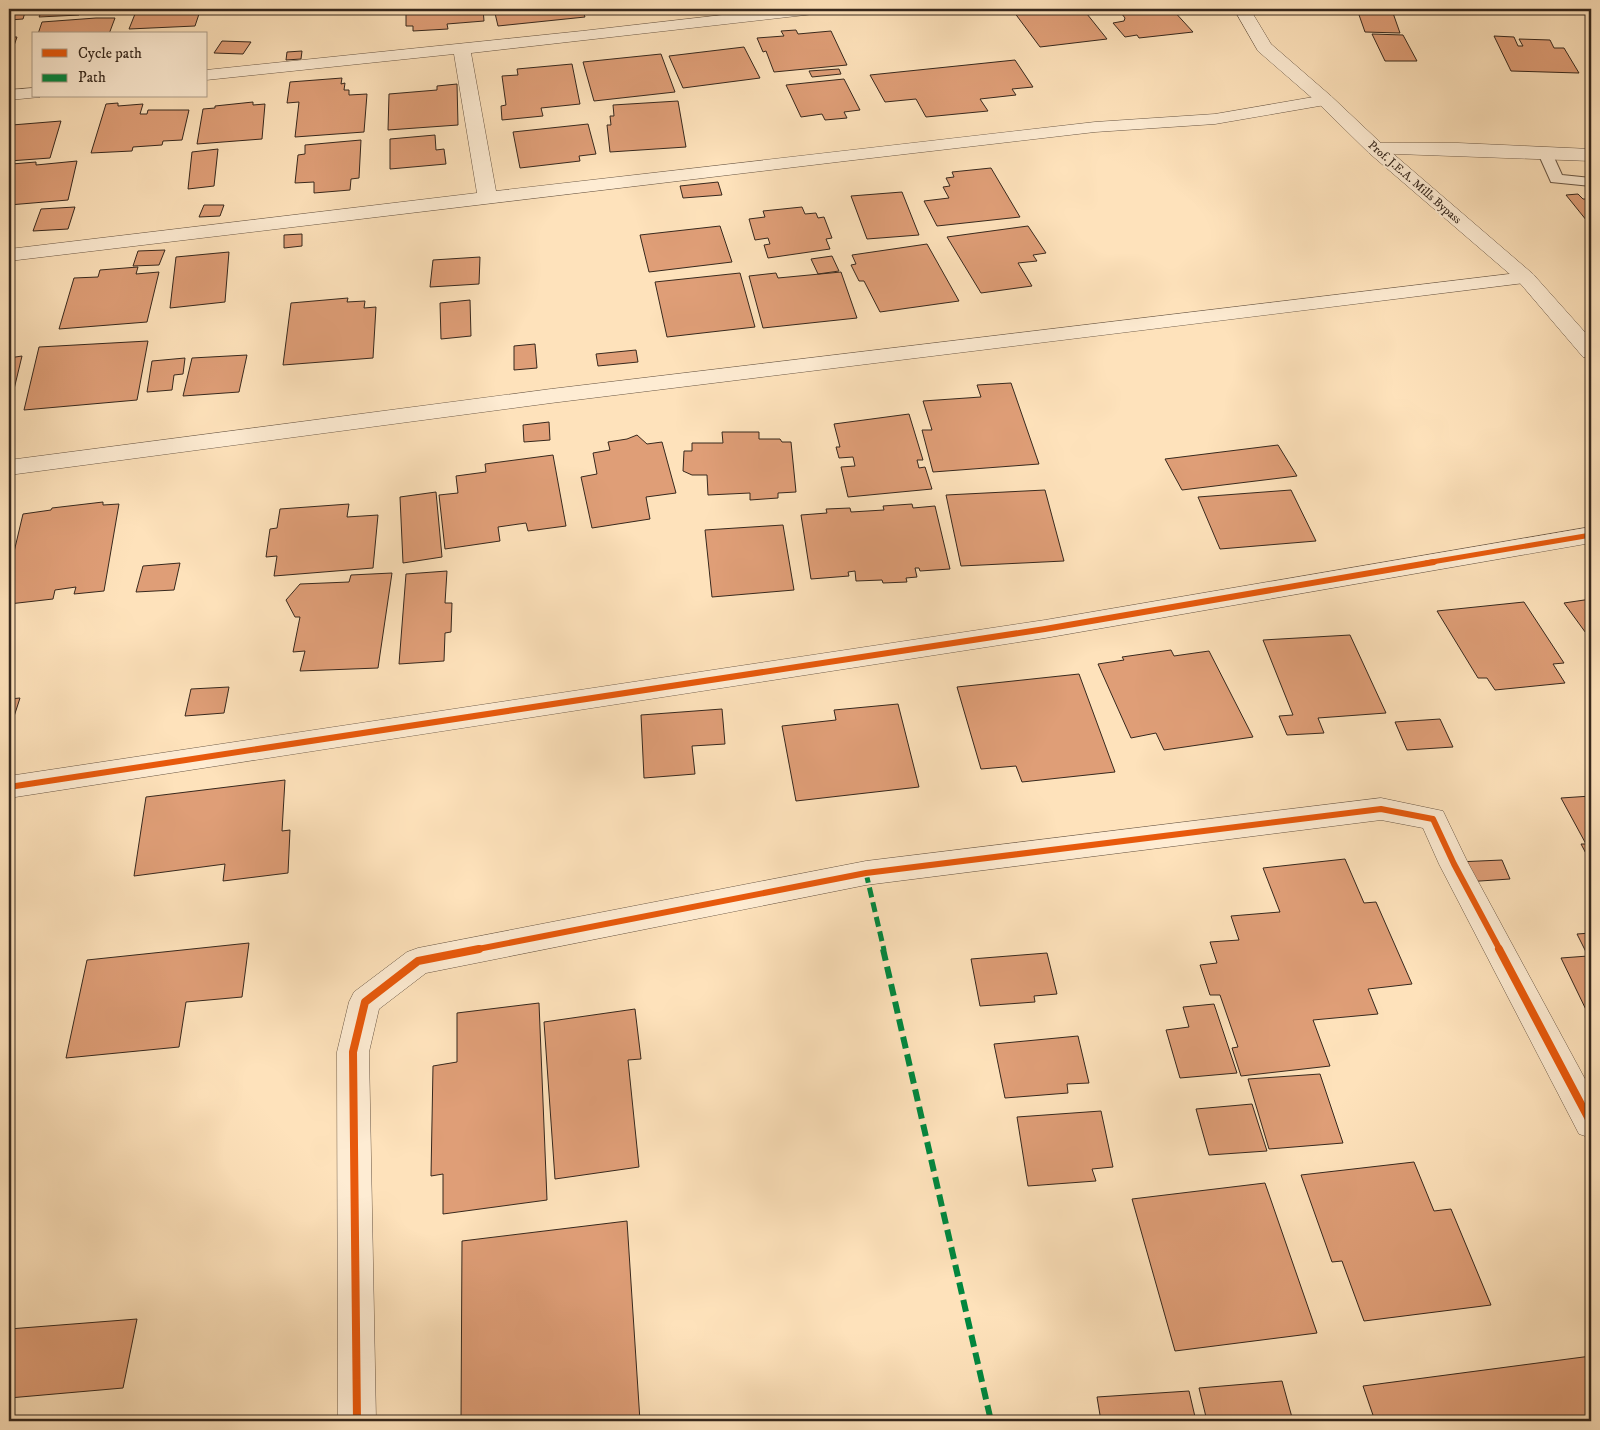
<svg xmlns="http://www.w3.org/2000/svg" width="1600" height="1430" font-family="'IM FELL DW Pica',serif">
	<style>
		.building { fill: #df9e77; stroke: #37281d }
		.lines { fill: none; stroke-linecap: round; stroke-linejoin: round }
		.service-casing { stroke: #695644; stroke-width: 2 }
		.minor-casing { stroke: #695644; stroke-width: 1 }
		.tertiary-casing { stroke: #695644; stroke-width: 1 }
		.service { fill: #feecd3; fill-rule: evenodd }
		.minor { fill: #feecd3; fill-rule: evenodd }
		.tertiary { fill: #feecd3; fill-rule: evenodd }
		.quiet-far1 { stroke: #00873e; stroke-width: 5; stroke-dasharray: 10 5; stroke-linecap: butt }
		.quiet { stroke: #00873e; stroke-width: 6; stroke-dasharray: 12 6; stroke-linecap: butt }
		.cycleway-far2-casing { stroke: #feecd3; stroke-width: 8 }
		.cycleway-far1-casing { stroke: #feecd3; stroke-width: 9 }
		.cycleway-casing { stroke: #feecd3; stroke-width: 11 }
		.cycleway-far2 { stroke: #e8590c; stroke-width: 5 }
		.cycleway-far1 { stroke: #e8590c; stroke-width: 6 }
		.cycleway { stroke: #e8590c; stroke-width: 8 }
		.labels { text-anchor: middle; stroke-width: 4; stroke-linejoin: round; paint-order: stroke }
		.far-street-label { font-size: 12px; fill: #37281d; stroke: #feecd3 }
	</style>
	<rect width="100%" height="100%" fill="#fee2bb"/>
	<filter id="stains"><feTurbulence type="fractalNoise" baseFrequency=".004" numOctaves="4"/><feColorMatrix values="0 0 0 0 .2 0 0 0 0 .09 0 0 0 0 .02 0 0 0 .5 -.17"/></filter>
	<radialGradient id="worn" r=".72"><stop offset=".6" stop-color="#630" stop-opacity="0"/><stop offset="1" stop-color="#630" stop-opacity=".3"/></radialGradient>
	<path class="building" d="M9,9h17l-3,10 -14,1z
		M43,9h38l-2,6 -40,2z
		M137,9h76l-1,5h-13l-4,12 -66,3z
		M406,9h77l1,12 -37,3 1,5 -35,2v-5h-7z
		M494,9h88l3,8 -87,9z
		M1043,9h40l24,30 -67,8 -26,-35z
		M1118,9h54l21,23 -54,6 -2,-3 -12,2 -12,-14 11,-2 1,-3z
		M1358,12l35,1 7,20 -35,-1z
		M96,18h19l-6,16h-71l4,-12z
		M796,30l2,4 33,-3 16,34 -73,7 -8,-21 -3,1 -6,-14 27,-2 -3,-5z
		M1372,34l31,1 14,26h-32z
		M1494,36l20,1 4,9h5l-4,-7 31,1 4,8h10l15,25 -68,-2z
		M9,37h8l-8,23z
		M222,41l29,1 -8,12 -29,-1z
		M744,47l16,31 -77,10 -14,-32z
		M302,51l-1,8 -15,1 1,-8z
		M661,54l14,38 -81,9 -11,-39z
		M1015,60l18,27 -21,2 4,6 -36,4 8,12 -62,6 -10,-18 -31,3 -15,-27z
		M572,64l8,40 -39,4 2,8 -41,4 -1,-14 5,-1 -4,-29 16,-1 -1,-6z
		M839,69l2,5 -29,3 -3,-6z
		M342,78l-1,6 4,-1 -1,7h5v5l18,-1 -3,38 -69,5 4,-35 -12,1 3,-21z
		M844,79l16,31 -16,2 3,6 -22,2 -3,-6 -21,3 -15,-32z
		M457,84l1,41 -70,5 1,-36 48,-4v-4z
		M678,101l8,46 -76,5 -3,-27h4l-1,-9h4l-1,-11z
		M253,102v3l12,-1 -3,35 -65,5 6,-35 12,-1v-2z
		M118,103v3l25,-2 -3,10h7l1,-4h41l-7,30 -19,1 -1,4 -29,2 -1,4 -41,2 15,-49z
		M61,121l-11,37 -41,3v-27l3,-9z
		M588,124l8,30 -17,2 1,5 -60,7 -7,-36z
		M435,135l1,15 8,-1 2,15 -56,5v-30z
		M361,140l-2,38 -8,1 -1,11 -36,3v-11l-19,1 3,-28 7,-1v-9z
		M218,149l-4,37 -26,3 4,-37z
		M77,161l-9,39 -59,5v-38h3v-3l24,-2v3z
		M991,168l29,49 -83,9 -13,-25 25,-3 -6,-11 7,-1 -4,-8 8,-1 -2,-5z
		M718,182l4,13 -39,3 -3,-12z
		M902,192l17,43 -52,4 -16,-43z
		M1578,194l5,5h8v27l-25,-31z
		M204,205h20l-4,11 -21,1z
		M75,207l-7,22 -35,2 8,-22z
		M802,207l3,7 11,-1 2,5 6,-1 8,21 -6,1 4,10 -62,9 -4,-13 6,-1 -2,-6 -13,2 -6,-21 16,-2 -2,-6z
		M720,226l12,36 -83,10 -9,-37z
		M1028,226l18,27 -13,2 4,6 -19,2 14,23 -51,7 -34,-56z
		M302,234v12l-18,2v-13z
		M927,244l32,57 -79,11 -16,-31h-5l-8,-16 5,-1 -4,-9z
		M165,250l-6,15 -26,1 5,-15z
		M229,252l-4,50 -55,6 6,-51z
		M832,256l7,15 -21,3 -7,-15z
		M480,257l-1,27 -49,3 3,-27z
		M138,267l-2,7 23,-2 -12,50 -88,7 15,-51 24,-1 2,-7z
		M841,272l16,46 -94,10 -14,-52 27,-3 2,5z
		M740,273l15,54 -88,10 -12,-55z
		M348,298l-1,4 18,-1 -1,7 12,-1 -3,51 -90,7 8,-62z
		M470,300l1,36 -30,3 -1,-36z
		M148,341l-11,59 -113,10 15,-63z
		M535,344l2,24 -23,2v-24z
		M636,350l2,12 -40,4 -2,-12z
		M247,355l-8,37 -56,4 9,-38z
		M22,356l-13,54v-52z
		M185,358l-2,16 -9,1 -2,15 -25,2 5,-31z
		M1011,383l28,81 -106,8 -11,-42h10l-9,-29 58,-4 -4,-12z
		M909,414l14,46h-6l2,8 6,-1 7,22 -84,8 -7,-30 14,-1 -2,-9 -14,1 -3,-11h4l-6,-23z
		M549,422l1,18 -26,2 -1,-17z
		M722,432h37v7h21l2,3h9l5,50 -18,1v5l-28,2v-7l-42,2 -1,-20h-15l-9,-4 1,-20h8v-8h31z
		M637,435l10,9 15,-2 14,51 -30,4 4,22 -58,9 -11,-51 16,-3 -4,-21 17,-3 -2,-8 19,-3z
		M1278,445l19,31 -115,14 -17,-31z
		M553,455l13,71 -38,5 -2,-8 -28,4 2,14 -55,8 -6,-54 19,-2 -2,-17 30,-4 -1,-8z
		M1045,490l19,71 -103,5 -15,-71z
		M1291,490l25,51 -96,8 -22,-52z
		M436,492l6,65 -39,6 -3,-66z
		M103,502v3l16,-1 -15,87 -30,3 2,-7 -21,3 -2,9 -44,5v-31l14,-59 28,-4 1,-2z
		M349,504l-2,13 31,-2 -5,53 -99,8 3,-20 -11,1 4,-28 7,-1 3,-19z
		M912,504l1,4 22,-2 15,63 -30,2 -1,-3h-4l2,9 -11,1 1,4 -24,1 -1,-3 -26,1 -1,-10 -7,1 1,4 -38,3 -10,-64 26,-2 -1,-4 24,-1 1,4 33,-2 -1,-4z
		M783,525l11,65 -82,7 -7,-67z
		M180,563l-6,27 -38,2 7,-26z
		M447,571l-2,32h7l-1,29 -6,1 -1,28 -45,3 7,-90z
		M392,573l-14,95 -78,3 5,-20 -12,1 7,-35h-5l-9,-17 14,-16 49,-2 2,-7z
		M1591,599v41l-27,-37z
		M1524,602l40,61 -11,1 12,19 -70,7 -8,-12h-9l-41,-67z
		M1350,635l36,78 -68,5 6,15 -37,2 -8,-19 14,-1 -30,-75z
		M1171,650l3,6 35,-5 44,86 -89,13 -8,-17 -25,5 -33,-74 26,-4 -2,-3z
		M1079,674l36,98 -93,10 -6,-16 -35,3 -24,-82z
		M229,687l-5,26 -39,3 6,-27z
		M20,698l-11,34v-33z
		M898,704l21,83 -123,14 -14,-75 54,-6 -2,-10z
		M722,709l3,35 -33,2 3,28 -51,4 -3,-63z
		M1440,719l13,28 -46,3 -12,-28z
		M285,780l-3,51 8,-1 -2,43 -65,8 2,-17 -91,12 12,-79z
		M1591,796v67l-10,-19h5l-25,-46z
		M1345,859l19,44 12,-1 36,82 -44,5 10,25 -65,6 17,46 -89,10 -9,-28 6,-1 -18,-52h-10l-10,-30 17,-2 -7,-21 29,-2 -8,-24 49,-4 -17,-44z
		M1502,860l8,19 -45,3 -8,-20z
		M1591,933v87l-30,-62 27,-2 -11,-22z
		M249,943l-7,54 -56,5 -7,45 -113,11 21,-98z
		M1047,953l10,41 -23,2 1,6 -55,4 -9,-47z
		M539,1003l8,197 -104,14v-40l-12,2 2,-110 24,-4v-49z
		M1214,1004l23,69 -57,5 -14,-48 23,-3 -6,-20z
		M635,1009l6,50 -13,1 11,107 -84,12 -11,-157z
		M1078,1036l11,47 -22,1 1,9 -63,5 -11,-54z
		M1320,1074l23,69 -74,6 -21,-70z
		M1252,1104l15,47 -58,4 -13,-46z
		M1101,1111l12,56 -21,2 4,12 -68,5 -11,-69z
		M1414,1162l20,49 17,-2 40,96 -127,16 -22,-60 -10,1 -31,-87z
		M1265,1183l52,150 -142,18 -43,-152z
		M627,1221l13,200h-179l1,-180z
		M137,1319l-14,69 -114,10v-69z
		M1591,1356v65h-216l-12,-35z
		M1282,1381l11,40h-86l-8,-33z
		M1189,1391l7,30h-95l-4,-24z"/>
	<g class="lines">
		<g class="service-casing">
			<path id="service" d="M1545,149l5,1 2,3 10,22 29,3v8l-40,-4 -13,-29 2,-3z"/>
		</g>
		<g class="minor-casing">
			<path id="minor" d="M774,9h48l-2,3 -6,2 -343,39 25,138 599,-69 120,-8 110,-19 6,1 3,4 -3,4 -6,1 -110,19 -120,8 -241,28 -845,101v-12l468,-56 -23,-139 -248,26v-10l376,-39z
				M34,88v8l6,1 -31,3v-10z
				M1376,143h82l133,6v12l-222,-8 -2,-4 2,-4z
				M1526,272l7,2 3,4 -3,4 -982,121 -542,72v-15l542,-71z
				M1591,527v16l-546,95 -1036,160v-22l1036,-156z
				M1381,798l62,13 24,50 124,229v48l-12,-4 -140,-270 -16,-36 -42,-8 -515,65 -440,88 -47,36 -10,43 7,369h-38l-1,-369 12,-50 5,-10 53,-40 11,-4 448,-87z"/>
		</g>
		<g class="tertiary-casing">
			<path id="tertiary" d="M1234,9h16l21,35 60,52 52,49 150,129 58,65v19l-8,-1 -64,-75 -150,-129 -50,-49 -61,-53z"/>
		</g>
		<use href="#service" class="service"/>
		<use href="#minor" class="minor"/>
		<use href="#tertiary" class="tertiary"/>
		<path class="quiet-far1" d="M866,873l18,77"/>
		<path class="quiet" d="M883,949l108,472"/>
		<g class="cycleway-far2-casing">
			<path id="cycleway-far2" d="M1426,563l165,-28"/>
		</g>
		<g class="cycleway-far1-casing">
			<path id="cycleway-far1" d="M9,787l1036,-158 389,-67
				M473,950l393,-77 515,-64 52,10 21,45 46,86"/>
		</g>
		<g class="cycleway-casing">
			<path id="cycleway" d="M1499,949l92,174
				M357,1421l-4,-369 12,-50 53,-41 61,-12"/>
		</g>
		<use href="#cycleway-far2" class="cycleway-far2"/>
		<use href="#cycleway-far1" class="cycleway-far1"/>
		<use href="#cycleway" class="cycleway"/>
	</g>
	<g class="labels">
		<g class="far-street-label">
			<text transform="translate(1415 182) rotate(41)" y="4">Prof. J.E.A. Mills Bypass</text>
		</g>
	</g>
	<rect width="1600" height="1430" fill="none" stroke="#fee2bb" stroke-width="30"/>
	<rect x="10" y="10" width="1580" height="1410" fill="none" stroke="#37281d" stroke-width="2.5"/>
	<rect x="15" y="15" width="1570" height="1400" fill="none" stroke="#37281d"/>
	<rect x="32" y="32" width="175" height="65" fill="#feecd3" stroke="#ae9e8a"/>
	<rect x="42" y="49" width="25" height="8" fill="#e8590c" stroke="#ae9e8a"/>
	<text x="78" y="58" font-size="15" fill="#37281d">Cycle path</text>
	<rect x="42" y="74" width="25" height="8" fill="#00873e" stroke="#ae9e8a"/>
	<text x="78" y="82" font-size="15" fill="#37281d">Path</text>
	<rect width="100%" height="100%" filter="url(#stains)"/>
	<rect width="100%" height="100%" fill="url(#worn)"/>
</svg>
